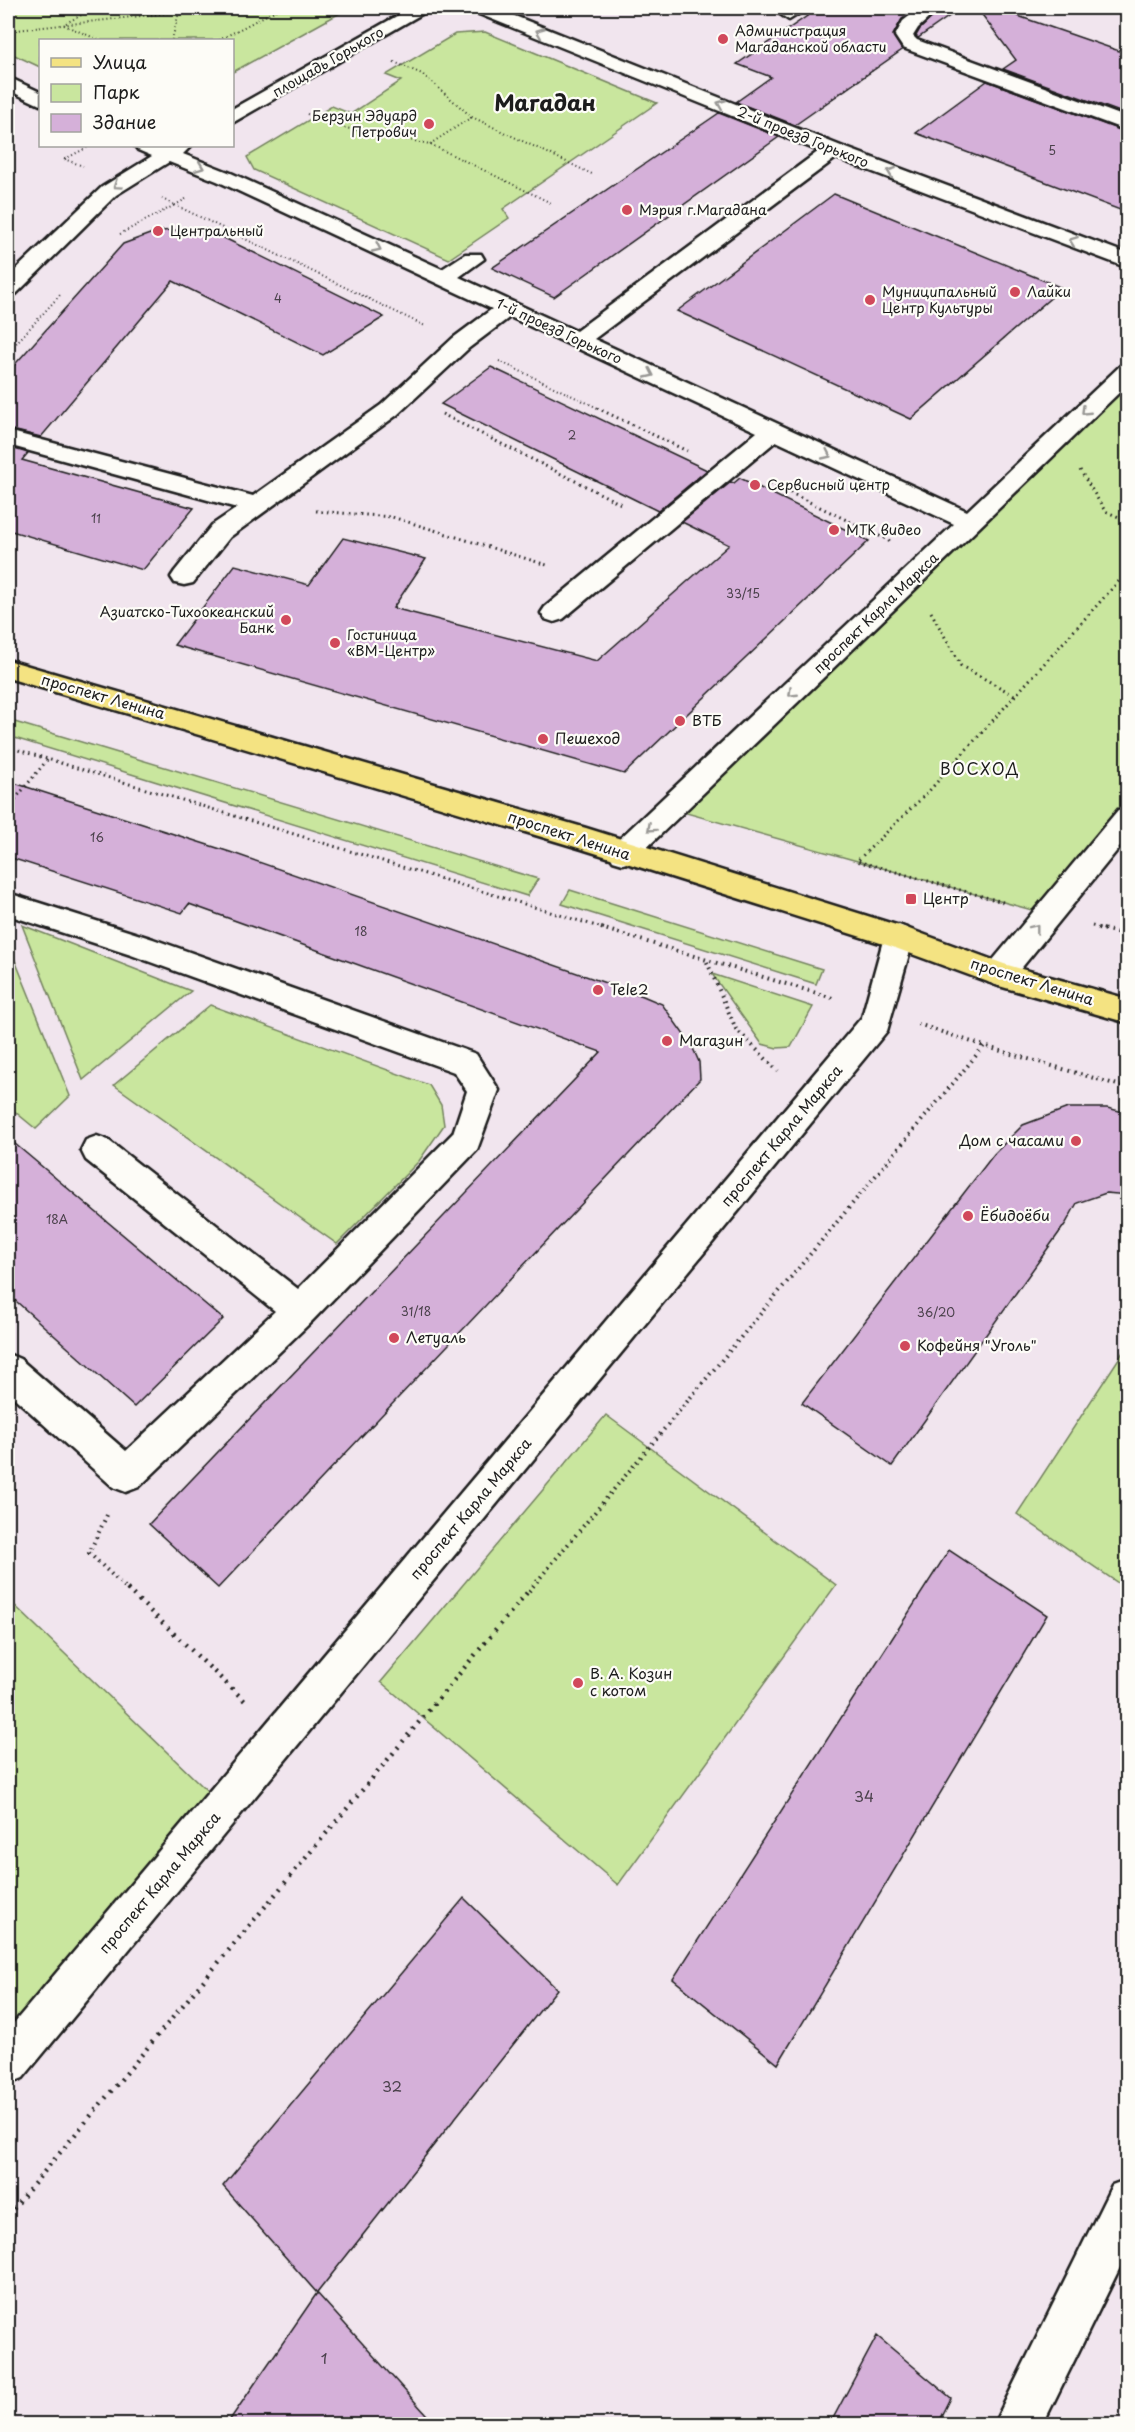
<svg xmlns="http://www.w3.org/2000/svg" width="1135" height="2432" font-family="'Playpen Sans',sans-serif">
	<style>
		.green { fill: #c9e69e; stroke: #72815d; stroke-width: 1.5 }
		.building { fill: #d5b0d9; stroke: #1c1c1c; stroke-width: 1.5 }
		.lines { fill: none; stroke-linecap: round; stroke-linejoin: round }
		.minor-casing { stroke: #1c1c1c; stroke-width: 5 }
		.major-casing { stroke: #1c1c1c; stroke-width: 5 }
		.path-far3 { stroke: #1c1c1c; stroke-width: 2; stroke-dasharray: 1 3; stroke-linecap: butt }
		.path-far2 { stroke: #1c1c1c; stroke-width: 3; stroke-dasharray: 1.5 4; stroke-linecap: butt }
		.path-far1 { stroke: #1c1c1c; stroke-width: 4; stroke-dasharray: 1.5 4.5; stroke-linecap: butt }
		.path { stroke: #1c1c1c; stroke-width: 4.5; stroke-dasharray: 2 6; stroke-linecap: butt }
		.minor { fill: #fdfcf7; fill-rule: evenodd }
		.major { fill: #f4e382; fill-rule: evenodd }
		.oneway { stroke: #989794 }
		.poi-dot { fill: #d1495b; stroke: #fdfcf7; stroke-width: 2 }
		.labels { text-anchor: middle; stroke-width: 4.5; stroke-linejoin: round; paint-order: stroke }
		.number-label { font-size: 12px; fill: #4a414b }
		.far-poi-label { font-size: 14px; fill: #1c1c1c; stroke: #fdfcf7; text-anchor: start }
		.far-street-label { font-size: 14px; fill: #1c1c1c; stroke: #fdfcf7 }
		.street-label { font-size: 15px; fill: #1c1c1c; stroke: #fdfcf7 }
		.poi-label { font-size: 15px; fill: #1c1c1c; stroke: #fdfcf7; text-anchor: start }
		.near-number-label { font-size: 15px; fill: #4a414b }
		.neighbourhood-label { font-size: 16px; letter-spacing: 1.5px; fill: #1c1c1c; stroke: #fdfcf7 }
		.far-town-label { font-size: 22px; font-weight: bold; fill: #1c1c1c; stroke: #fdfcf7 }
	</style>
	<rect width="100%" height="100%" fill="#f1e5ee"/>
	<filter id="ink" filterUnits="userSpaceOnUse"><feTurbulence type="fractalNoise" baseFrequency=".0167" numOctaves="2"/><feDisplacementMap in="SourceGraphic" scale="12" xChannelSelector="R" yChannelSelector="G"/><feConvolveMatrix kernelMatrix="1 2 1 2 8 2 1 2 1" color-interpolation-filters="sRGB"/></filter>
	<g filter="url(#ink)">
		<path class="green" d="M8,8h341l-116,64 -1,-32h-192v27l-32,-15z
			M485,32l172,71 -154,106 6,9 -60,41 -195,-89 -7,-13 85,-51 19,8 50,-33 -15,-6 69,-41z
			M1127,371v446l-81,97 -374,-105z
			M8,720l530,159 -11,17 -519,-160z
			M570,890l252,79 -6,15 -254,-80z
			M22,925l169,66 -108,89z
			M8,943l62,153 -34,33 -28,-23z
			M712,974l101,33 -22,40 -14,1 -15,-4z
			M210,1005l219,80 12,20 3,20 -25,36 -82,83 -223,-159z
			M1127,1346v243l-110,-75z
			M606,1415l230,170 -218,300 -237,-203z
			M8,1599l216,208 -216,256z"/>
		<path class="building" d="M819,8h98l-15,11 -9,16 9,15 -107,75 -59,-23 35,-25 -34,-13z
			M942,8h19l-43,30 -2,-2 4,-7z
			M977,8h18l133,46v61l-125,-46 13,-9z
			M987,81l141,52v80l-212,-80z
			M719,113l60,24 -225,160 -62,-29z
			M834,194l228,94 -151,131 -234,-108z
			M206,229l178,88 -61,38 -150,-74 -132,156 -33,-8v-57l115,-128 35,-13z
			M491,367l216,103 -49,41 -217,-107z
			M8,447l20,6 -6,7 172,48 -51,62 -135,-40z
			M740,478l129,63 -245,233 -450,-129 61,-80 74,20 34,-47 83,21 -33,49 204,53 132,-116 -47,-23 49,-40 3,1z
			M8,781l222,71 413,144 19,8 30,42 7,16 1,17 -482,509 -69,-64 452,-472 -412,-148 -7,9 -174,-56z
			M1068,1108h39l21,5v82l-22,-2 -29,10 -11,20 -174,243 -90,-63 192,-249 29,-29z
			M8,1138l215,181 -89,88 -126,-113z
			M949,1550l98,65 -269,449 -105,-85z
			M464,1898l93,91 -240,304 -94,-107z
			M317,2293l118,131h-208z
			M877,2336l74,62 -13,26h-108z"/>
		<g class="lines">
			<g class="minor-casing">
				<path id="minor" d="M411,8h21l-200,115v-14z
					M471,8h24l346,138 287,108v14l-292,-110 -242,181 373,172 153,-145 8,-2v20l-495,477 -10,3 -10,-3 -4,-8 4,-8 341,-321 -178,-83 -213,178 -9,3 -9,-3 -4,-6 4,-6 212,-175 -247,-115 -41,31 -72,67 -167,122 -37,46 -9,2 -9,-2 -4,-6 4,-6 37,-46 25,-17 -229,-63v-14l245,65 128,-91 72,-67 39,-29 -275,-128 -48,-19 -53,33 -100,99 -8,1v-18l94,-90 50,-31 -14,-6 -3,-4h56l-8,8 48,19 211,96 23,-15h16l3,5 -25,18 117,54 243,-180 -345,-139z
					M787,8h21l-19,12 -9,-6z
					M920,8h20l-22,20 -5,8 4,4 211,78v13l-225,-83 -8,-12 8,-15z
					M8,77l32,15v13l-32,-15z
					M1128,807v30l-118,145 -11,4 -11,-4 -4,-8 4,-8 130,-156z
					M8,893l145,46 323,115 23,36 -22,60 -165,171 -173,166 -13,5 -13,-5 -105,-95v-38l12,5 106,92 149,-140 -189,-151 -5,-10 5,-10 11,-4 11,4 190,149 155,-156 14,-42 -13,-19 -323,-117 -123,-40z
					M899,925l10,4 5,8 -27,94 -864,1047 -15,6v-54l854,-1013 22,-80 5,-8z
					M1128,2179v72l-85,173h-49l118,-239z"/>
			</g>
			<g class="major-casing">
				<path id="major" d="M8,660l578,168 323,101 95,35 124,35v24l-129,-37 -109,-40 -308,-97 -574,-171z"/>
			</g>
			<path class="path-far3" d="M66,23l29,-15
				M64,25l35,15
				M8,31l204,-23
				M172,40l8,-32
				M219,40l61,-32
				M394,62l28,12 50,43 122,58
				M819,107l61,-42
				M307,114l28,12 95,18 123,60
				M430,144l42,-27
				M64,159l19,7
				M65,159l25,-13
				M186,199l-11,6 250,121
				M120,234l55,-29 -13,-6
				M8,352l52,-57
				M499,361l101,48"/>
			<path class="path-far2" d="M597,408l90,43
				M442,414l181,91
				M1080,470l25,41 23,10
				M770,483l118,57 3,4
				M316,511l76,6 158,49
				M931,612l30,54 55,30
				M8,747l598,182
				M8,808l40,-49
				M1003,902l-146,-41 71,-69 200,-221
				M1092,926l12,3"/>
			<path class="path-far1" d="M601,928l235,71
				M1098,928l30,7
				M707,962l29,67 42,42
				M918,1024l66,22
				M107,1515l-18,38 40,38
				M529,1591l455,-545 144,42"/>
			<path class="path" d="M127,1589l120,114
				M8,2215l522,-626"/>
			<use href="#minor" class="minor"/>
			<use href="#major" class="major"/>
		</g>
		<defs><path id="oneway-chevron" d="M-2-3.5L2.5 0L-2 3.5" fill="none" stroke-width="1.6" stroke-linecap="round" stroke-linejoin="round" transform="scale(1.5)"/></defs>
		<g class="oneway">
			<use href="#oneway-chevron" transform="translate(540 32) rotate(-158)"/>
			<use href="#oneway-chevron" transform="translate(721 104) rotate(-158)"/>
			<use href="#oneway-chevron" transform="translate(200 167) rotate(21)"/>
			<use href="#oneway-chevron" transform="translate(891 172) rotate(-159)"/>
			<use href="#oneway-chevron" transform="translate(117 185) rotate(146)"/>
			<use href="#oneway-chevron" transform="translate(1073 241) rotate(-159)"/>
			<use href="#oneway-chevron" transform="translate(377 248) rotate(25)"/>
			<use href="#oneway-chevron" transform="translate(650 374) rotate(25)"/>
			<use href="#oneway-chevron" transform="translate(1085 411) rotate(136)"/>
			<use href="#oneway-chevron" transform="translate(827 455) rotate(25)"/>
			<use href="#oneway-chevron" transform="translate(792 693) rotate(136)"/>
			<use href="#oneway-chevron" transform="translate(651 828) rotate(138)"/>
			<use href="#oneway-chevron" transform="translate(1035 928) rotate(-52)"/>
		</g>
	</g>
	<g class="poi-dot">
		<circle cx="723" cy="39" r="6"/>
		<circle cx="429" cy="124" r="6"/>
		<circle cx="627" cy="210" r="6"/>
		<circle cx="158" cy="231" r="6"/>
		<circle cx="1015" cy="292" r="6"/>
		<circle cx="870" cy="300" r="6"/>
		<circle cx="755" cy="485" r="6"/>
		<circle cx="834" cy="530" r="6"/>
		<circle cx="286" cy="620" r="6"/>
		<circle cx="335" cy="643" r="6"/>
		<circle cx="680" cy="721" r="6"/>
		<circle cx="543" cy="739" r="6"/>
		<rect x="905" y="893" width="12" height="12" rx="3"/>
		<circle cx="598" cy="990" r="6"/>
		<circle cx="667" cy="1041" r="6"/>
		<circle cx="1076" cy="1141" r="6"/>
		<circle cx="968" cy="1216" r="6"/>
		<circle cx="394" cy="1338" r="6"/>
		<circle cx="905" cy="1346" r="6"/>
		<circle cx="578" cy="1683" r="6"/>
	</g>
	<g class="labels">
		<g class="number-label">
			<text x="1052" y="155">5</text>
			<text x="278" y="303">4</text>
			<text x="572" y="440">2</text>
			<text x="96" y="523">11</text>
			<text x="743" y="598">33/15</text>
			<text x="97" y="842">16</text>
			<text x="361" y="936">18</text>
			<text x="57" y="1224">18А</text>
			<text x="416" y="1316">31/18</text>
			<text x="936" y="1317">36/20</text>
		</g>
		<g class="far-poi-label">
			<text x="735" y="36">Администрация<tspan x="735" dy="16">Магаданской области</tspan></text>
			<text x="417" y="121" text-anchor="end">Берзин Эдуард<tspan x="417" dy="16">Петрович</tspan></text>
			<text x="639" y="215">Мэрия г.Магадана</text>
			<text x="170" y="236">Центральный</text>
			<text x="882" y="297">Муниципальный<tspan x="882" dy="16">Центр Культуры</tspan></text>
			<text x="1027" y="297">Лайки</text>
			<text x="767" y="490">Сервисный центр</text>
			<text x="846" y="535">МТК видео</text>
			<text x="274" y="617" text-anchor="end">Азиатско-Тихоокеанский<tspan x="274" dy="16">Банк</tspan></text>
			<text x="347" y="640">Гостиница<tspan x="347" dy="16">«ВМ-Центр»</tspan></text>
		</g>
		<g class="far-street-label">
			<text transform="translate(328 62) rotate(-30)" y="5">площадь Горького</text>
			<text transform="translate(803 137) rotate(22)" y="5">2-й проезд Горького</text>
			<text transform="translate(559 331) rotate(25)" y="5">1-й проезд Горького</text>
			<text transform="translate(876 613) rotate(-44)" y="5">проспект Карла Маркса</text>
		</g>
		<g class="street-label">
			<text transform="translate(103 697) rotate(16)" y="5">проспект Ленина</text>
			<text transform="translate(569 836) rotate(18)" y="5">проспект Ленина</text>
			<text transform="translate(1032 982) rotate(17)" y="5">проспект Ленина</text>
			<text transform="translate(782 1136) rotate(-50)" y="5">проспект Карла Маркса</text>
			<text transform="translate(471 1509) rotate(-50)" y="5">проспект Карла Маркса</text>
			<text transform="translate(160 1883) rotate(-50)" y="5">проспект Карла Маркса</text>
		</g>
		<g class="poi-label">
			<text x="692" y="726">ВТБ</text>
			<text x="555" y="744">Пешеход</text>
			<text x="923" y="904">Центр</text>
			<text x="610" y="995">Tele2</text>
			<text x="679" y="1046">Магазин</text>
			<text x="1064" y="1146" text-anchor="end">Дом с часами</text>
			<text x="980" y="1221">Ёбидоёби</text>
			<text x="406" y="1343">Летуаль</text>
			<text x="917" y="1351">Кофейня "Уголь"</text>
			<text x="590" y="1679">В. А. Козин<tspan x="590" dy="17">с котом</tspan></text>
		</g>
		<g class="near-number-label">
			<text x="864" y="1802">34</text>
			<text x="392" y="2092">32</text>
			<text x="324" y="2364">1</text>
		</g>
		<g class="neighbourhood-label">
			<text x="980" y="775">ВОСХОД</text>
		</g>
		<g class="far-town-label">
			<text x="545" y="111">Магадан</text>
		</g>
	</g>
	<rect width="1135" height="2432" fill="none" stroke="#fdfcf7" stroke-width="30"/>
	<rect x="15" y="15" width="1105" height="2402" fill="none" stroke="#1c1c1c" stroke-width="2" filter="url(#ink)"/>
	<rect x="39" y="39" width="195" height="108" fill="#fdfcf7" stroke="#a3a29f" stroke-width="1.5"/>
	<rect x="51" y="58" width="30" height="9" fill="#f4e382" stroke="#a3a29f" stroke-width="1.5"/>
	<text x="93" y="69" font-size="18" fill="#1c1c1c">Улица</text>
	<rect x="51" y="84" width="30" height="18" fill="#c9e69e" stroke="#a3a29f" stroke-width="1.5"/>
	<text x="93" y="99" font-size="18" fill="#1c1c1c">Парк</text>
	<rect x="51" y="114" width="30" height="18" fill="#d5b0d9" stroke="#a3a29f" stroke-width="1.5"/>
	<text x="93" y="129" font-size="18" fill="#1c1c1c">Здание</text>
</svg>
